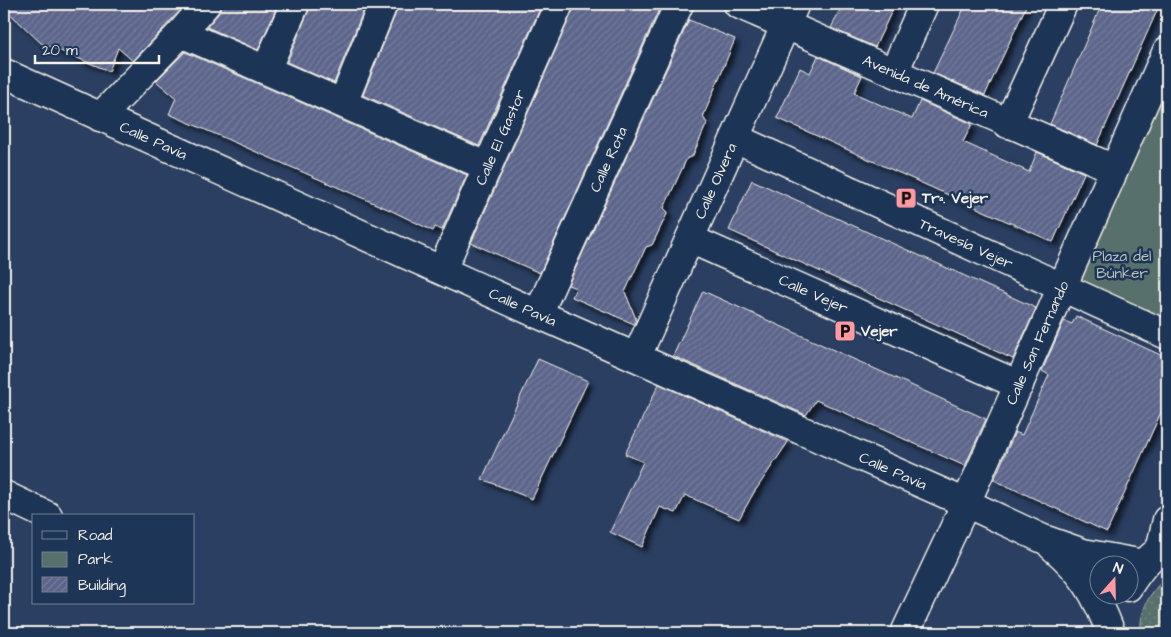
<svg xmlns="http://www.w3.org/2000/svg" width="1171" height="637" font-family="'Architects Daughter',sans-serif">
	<style>
		.grass { fill: url(#grass-dots); stroke: #a6b0aa }
		.park { fill: #58706c; stroke: #a6b0aa }
		.building { fill: url(#building-hatch); stroke: #f4f1e8; filter: url(#shadow) }
		.lines { fill: none; stroke-linecap: round; stroke-linejoin: round }
		.street-casing { stroke: #f4f1e8; stroke-width: 31 }
		.secondary-casing { stroke: #f4f1e8; stroke-width: 31 }
		.street { stroke: #1d3557; stroke-width: 28 }
		.secondary { stroke: #1d3557; stroke-width: 28 }
		.labels { text-anchor: middle; stroke-width: 5; stroke-linejoin: round; paint-order: stroke }
		.street-label { font-size: 15px; fill: #f4f1e8; stroke: #1d3557 }
		.poi-label { font-size: 15px; font-weight: bold; fill: #f4f1e8; stroke: #1d3557; text-anchor: start }
		.park-label { font-size: 15px; fill: #bdc4bd; stroke: #1d3557 }
	</style>
	<defs>
		<pattern id="grass-dots" width="8" height="8" patternUnits="userSpaceOnUse" patternTransform="scale(1.25)"><rect width="8" height="8" fill="#58706c"/><path d="M2 2h.1M6 6h.1" fill="none" stroke="#718581" stroke-width="1.8" stroke-linecap="round"/></pattern>
		<pattern id="building-hatch" width="6" height="6" patternUnits="userSpaceOnUse" patternTransform="scale(1.25)"><rect width="6" height="6" fill="#5d658c"/><path d="M-1 1l2-2M0 6l6-6M5 7l2-2" fill="none" stroke="#757c9c"/></pattern>
		<filter id="shadow"><feDropShadow dx="4.5" dy="4.5" stdDeviation="2.5" flood-color="#0009"/></filter>
	</defs>
	<rect width="100%" height="100%" fill="#2a3f62"/>
	<filter id="ink" filterUnits="userSpaceOnUse"><feTurbulence type="fractalNoise" baseFrequency=".02" numOctaves="2"/><feDisplacementMap in="SourceGraphic" scale="10" xChannelSelector="R" yChannelSelector="G"/><feConvolveMatrix kernelMatrix="1 2 1 2 8 2 1 2 1" color-interpolation-filters="sRGB"/></filter>
	<g filter="url(#ink)">
		<path class="grass" d="M1167,577v49l-4,7h-22c-2,-22 9,-42 26,-56z"/>
		<path class="park" d="M1167,51v284l-105,-48z"/>
		<path class="building" d="M4,4h182l-53,57 -15,-13 -9,23 -68,-28 -37,-35z
			M221,4h57l-20,46 -51,-23 11,-13z
			M310,4h56l-32,79 -47,-21 22,-52z
			M398,4h144l-63,142 -116,-51 34,-85z
			M574,4h78l8,3 -120,266 -69,-30 102,-233z
			M843,4h52l-20,43 -44,-19z
			M966,4h61l-42,91 -52,-22z
			M1102,4h58l-63,141 -47,-21z
			M689,20l46,19 -32,78 4,6 -15,34 -5,1 -23,50 4,4 -16,33 -6,2 -21,45 11,27 -2,5 -62,-27 4,-9 -8,-3z
			M185,52l282,123 -25,55 -7,-3 -2,4 -43,-21 -221,-96 7,-16 -20,-17z
			M818,56l44,20 -8,17 58,26 8,-18 52,23 -9,18 66,30 8,-20 47,21 -31,69 -276,-124 23,-50 10,5z
			M752,180l284,128 -23,51 -284,-129z
			M703,291l283,128 -21,47 -149,-66 -10,15 -133,-59z
			M1076,316l91,42v41l-60,133 -113,-52 21,-48 7,3 27,-60 -7,-4 22,-50 8,3z
			M538,359l50,22 -56,118 -50,-20z
			M659,384l129,58 -35,52 -14,25 -54,-24 -9,18 -16,-6 -18,40 -32,-15 33,-70 -18,-8z"/>
		<g class="lines">
			<g class="street-casing">
				<g id="street">
					<path id="s1" d="M738,4l376,165"/>
					<path d="M181,33l307,134"/>
					<path d="M266,70l29,-66"/>
					<path d="M894,72l30,-68"/>
					<path d="M343,103l40,-99"/>
					<path d="M100,117l81,-84 25,-29"/>
					<path d="M1008,124l55,-120"/>
					<path id="s2" d="M735,138l432,197"/>
					<path id="s3" d="M690,239l329,146"/>
					<path id="s4" d="M442,270l117,-266"/>
					<path id="s5" d="M538,314l141,-310"/>
					<path d="M4,495l44,21"/>
					<path d="M1160,550l7,-30"/>
					<path id="s6" d="M905,633l61,-130 201,-452"/>
				</g>
			</g>
			<g class="secondary-casing">
				<g id="secondary">
					<path id="s7" d="M4,73l534,241 428,189 77,36 40,14 61,11"/>
					<path id="s8" d="M637,356l158,-352"/>
					<path d="M1052,546c32,27 44,48 59,87"/>
					<path d="M1128,587c10,-16 22,-33 39,-41"/>
				</g>
			</g>
			<use href="#street" class="street"/>
			<use href="#secondary" class="secondary"/>
		</g>
	</g>
	<defs>
		<g id="parking-square" transform="scale(1.125)"><rect x="-9" y="-9" width="18" height="18" rx="4" fill="#ff9aa2" stroke="#1d3557"/><path d="M-3.5-5.5H1a3.5 3.5 0 0 1 0 7H-1V5.5H-3.5ZM-1-3.4V-.6H.8a1.4 1.4 0 0 0 0-2.8Z" fill="#111"/></g>
	</defs>
	<g fill-rule="evenodd">
		<use href="#parking-square" x="906" y="198"/>
		<use href="#parking-square" x="845" y="331"/>
	</g>
	<g class="labels">
		<g class="street-label">
			<text dy="5" stroke="none"><textPath href="#s1" startOffset="205">Avenida de América</textPath></text>
			<text dy="5" stroke="none"><textPath href="#s4" startOffset="145">Calle El Gastor</textPath></text>
			<text dy="5" stroke="none"><textPath href="#s7" startOffset="164">Calle Pavía</textPath></text>
			<text dy="5" stroke="none"><textPath href="#s5" startOffset="170">Calle Rota</textPath></text>
			<text dy="5" stroke="none"><textPath href="#s8" startOffset="192">Calle Olvera</textPath></text>
			<text dy="5" stroke="none"><textPath href="#s2" startOffset="254">Travesía Vejer</textPath></text>
			<text dy="5" stroke="none"><textPath href="#s3" startOffset="135">Calle Vejer</textPath></text>
			<text dy="5" stroke="none"><textPath href="#s7" startOffset="569">Calle Pavía</textPath></text>
			<text dy="5" stroke="none"><textPath href="#s6" startOffset="319">Calle San Fernando</textPath></text>
			<text dy="5" stroke="none"><textPath href="#s7" startOffset="974">Calle Pavía</textPath></text>
		</g>
		<g class="poi-label">
			<text x="922" y="203">Trª. Vejer</text>
			<text x="861" y="336">Vejer</text>
		</g>
		<g class="park-label">
			<text x="1122" y="261">Plaza del<tspan x="1122" dy="17">Búnker</tspan></text>
		</g>
	</g>
	<rect width="1171" height="637" fill="none" stroke="#1d3557" stroke-width="20"/>
	<rect x="10" y="10" width="1151" height="617" fill="none" stroke="#f4f1e8" stroke-width="2" filter="url(#ink)"/>
	<rect x="32" y="514" width="162" height="90" fill="#1d3557" stroke="#738091"/>
	<rect x="42" y="531" width="25" height="8" fill="#1d3557" stroke="#738091"/>
	<text x="78" y="540" font-size="15" fill="#f4f1e8">Road</text>
	<rect x="42" y="552" width="25" height="15" fill="#58706c" stroke="#738091"/>
	<text x="78" y="564" font-size="15" fill="#f4f1e8">Park</text>
	<rect x="42" y="577" width="25" height="15" fill="url(#building-hatch)" stroke="#738091"/>
	<text x="78" y="590" font-size="15" fill="#f4f1e8">Building</text>
	<g transform="translate(1114 580) rotate(20)"><circle r="24" fill="#1d3557" stroke="#738091"/>
	<path d="M0-4L9 19L0 12L-9 19Z" fill="#ff9aa2"/>
	<text y="-8" font-size="14" font-weight="bold" text-anchor="middle" fill="#f4f1e8">N</text>
	</g>
	<path d="M35 55v8h124v-8" fill="none" stroke="#f4f1e8" stroke-width="2.5"/>
	<text x="42" y="55" font-size="15" fill="#f4f1e8" stroke="#1d3557" stroke-width="4" paint-order="stroke">20 m</text>
</svg>
